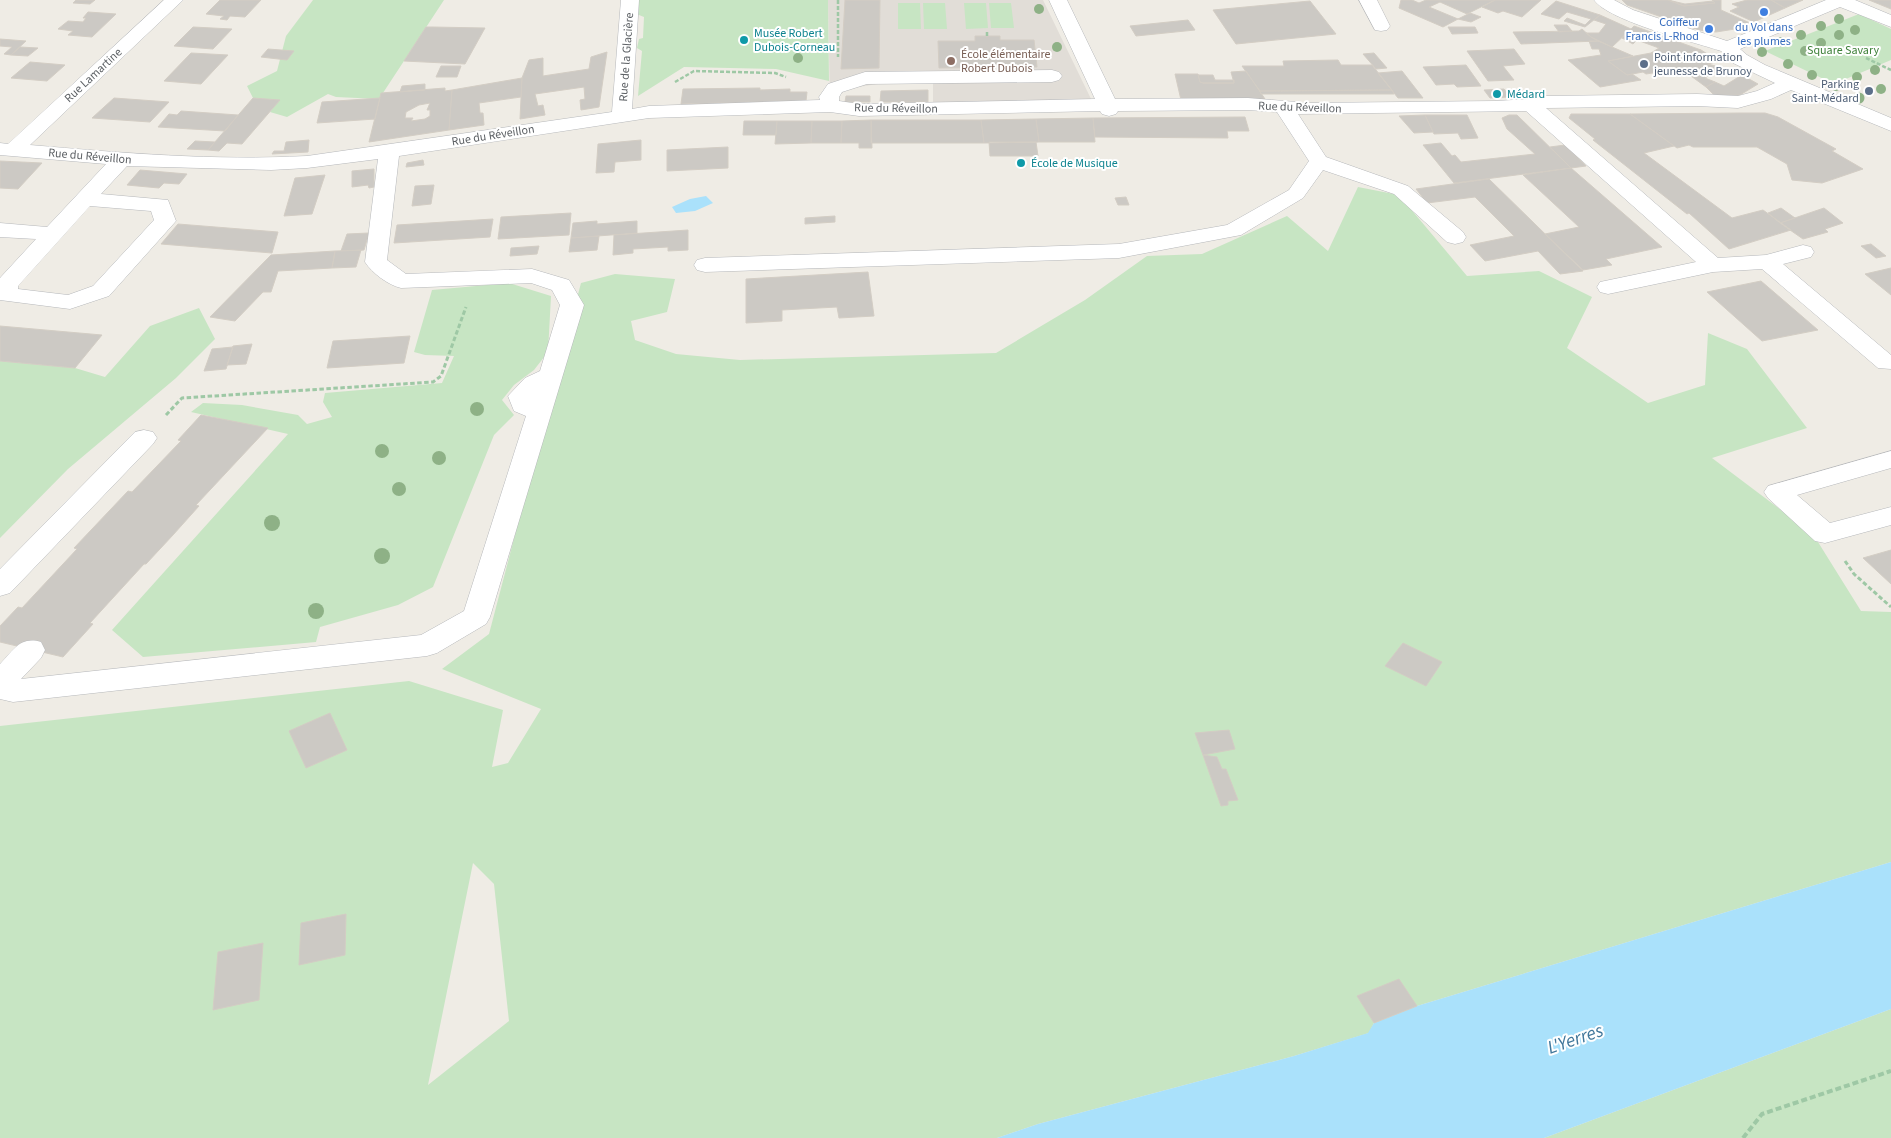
<svg xmlns="http://www.w3.org/2000/svg" width="1891" height="1138" font-family="'Source Sans 3',sans-serif">
	<style>
		.education { fill: #e1ddd7 }
		.green { fill: #c7e5c3; fill-rule: evenodd }
		.water { fill: #aae1fb }
		.building { fill: #ccc9c4; stroke: #d3cdc4; fill-rule: evenodd }
		.lines { fill: none; stroke-linecap: round; stroke-linejoin: round }
		.minor-casing { stroke: #b6b8bb; stroke-width: 1 }
		.path-far2 { stroke: #9ec8a5; stroke-width: 2.5; stroke-dasharray: 4 2; stroke-linecap: butt }
		.path-far1 { stroke: #9ec8a5; stroke-width: 3; stroke-dasharray: 4.5 2.5; stroke-linecap: butt }
		.path { stroke: #9ec8a5; stroke-width: 4; stroke-dasharray: 6 3; stroke-linecap: butt }
		.minor { fill: #fff; fill-rule: evenodd }
		.tree { fill: #8eb186 }
		.shop-dot { fill: #3f7fe0; stroke: #fff; stroke-width: 2 }
		.culture-dot { fill: #0f9aa8; stroke: #fff; stroke-width: 2 }
		.education-dot { fill: #8d6e63; stroke: #fff; stroke-width: 2 }
		.service-dot { fill: #5c6f8a; stroke: #fff; stroke-width: 2 }
		.labels { text-anchor: middle; stroke-width: 4; stroke-linejoin: round; paint-order: stroke }
		.far-shop-label { font-size: 12px; fill: #366cbe; stroke: #fff; text-anchor: end }
		.far-culture-label { font-size: 12px; fill: #0d838f; stroke: #fff; text-anchor: start }
		.far-park-label { font-size: 12px; fill: #3e8039; stroke: #fff }
		.far-education-label { font-size: 12px; fill: #785e54; stroke: #fff; text-anchor: start }
		.far-street-label { font-size: 12px; fill: #5d6165; stroke: #fff }
		.far-service-label { font-size: 12px; fill: #4e5e75; stroke: #fff; text-anchor: start }
		.near-water-label { font-size: 19px; font-style: italic; fill: #41779b; stroke: #fff }
	</style>
	<rect width="100%" height="100%" fill="#efece5"/>
	<path class="education" d="M828,0h215l49,101 -159,1v-19l-44,-1 -42,7 -17,14z"/>
	<path class="green" d="M313,0h131l-65,99 -43,-2 -8,-3 -41,23 -17,-5 9,-12 -26,-2 -6,-12 30,-15 9,-35z
		M634,0h194l1,81 -53,-12 -92,-2 -46,29 4,-45 -5,-3 2,-9 4,-1 1,-21 -10,-4z
		M898,3h22l1,26h-23z
		M923,3h22l2,26h-23z
		M964,3h22l2,25 -22,1z
		M989,3h22l3,25h-23z
		M1859,14l32,15v31l-57,24 -69,-33z
		M1358,187l41,8 68,81 72,-5 53,26 -25,51 81,55 57,-18 3,-52 39,16 60,79 -95,30 101,76 48,77 30,1v250l-474,144 -43,17 -5,10 -75,23 -256,68 -41,14h-997v-412l409,-45 94,29 -11,57 16,-4 33,-54 -99,-40 47,-35 92,-351 34,-9 60,5 -8,33 -36,9 4,19 41,14 64,6 256,-7 89,-53 62,-44 55,-2 85,-38 41,35zM473,863l21,21 15,137 -81,64z
		M509,283l42,13 -3,56 -14,18 -20,15 -12,15 12,15 -20,20 -61,152 -35,18 -78,22 -4,15 -173,15 -31,-27 176,-196 -97,-22 12,-9 39,2 56,10 9,9 25,-7 -9,-15 2,-9 117,-10 12,-27 -29,-1 -11,-3 18,-62z
		M199,308l16,31 -39,39 -108,91 -68,69v-177l75,7 30,9 45,-51z
		M1891,1009v129h-347z"/>
	<path class="water" d="M706,196l7,7 -18,8 -19,2 -4,-6 18,-8z
		M1891,862v147l-347,129h-547l41,-14 256,-68 74,-23 6,-10 43,-17z"/>
	<path class="building" d="M76,0h19l-5,4 -17,-1z
		M220,0h41l-16,17 -15,-1 -3,4 -7,-1 4,-3 -18,-2z
		M845,0h35l-1,68 -38,1z
		M1401,0h11l7,3 7,-3h69l-28,14 -27,-12 -11,5 29,12 -15,8 -44,-19z
		M1495,0h46l-19,17 -19,-6 -5,2 -16,-6z
		M1622,0h46l16,6 31,-3 -3,-3h9v10l29,13 -15,6 -19,3 -17,-2 -72,-25z
		M1668,0l17,4 28,-3 2,2 -31,3z
		M1747,0h24l14,8 -31,14 -24,-11 9,-4 -7,-3z
		M1771,0h32l-18,8z
		M1869,0h22v9z
		M1310,1l26,33 -100,10 -23,-34z
		M1556,1l44,14 -15,12 -21,-6 3,-3 18,7 6,-6 -24,-7 -8,7 -18,-5z
		M88,12l28,2 -24,23 -24,-2 5,-4 -15,-2 10,-8 15,1 3,-4h-3z
		M1470,13l11,4 -10,5 -13,-3z
		M1600,15l31,14 -19,18 -21,-10 -5,-4h13l7,-9 -12,-4z
		M1188,20l7,10 -59,6 -6,-10z
		M1554,25h13l5,6 -13,1z
		M1634,26l67,24 -38,9 -12,-6 8,-5 -22,-8 -4,4 -11,-6z
		M193,27l39,2 -19,20 -39,-3z
		M426,27h6l53,1 -20,36 -61,-3z
		M1448,27h27l3,6 -26,1z
		M1582,29l9,8 7,4 -77,3 -8,-12 66,-1z
		M975,36h25v4h34l3,27 -98,1 -1,-27h37z
		M0,39l26,2 -15,14 -7,-1 8,-7 -12,-1z
		M1589,41h9l35,15 -25,5 19,14 5,-1 9,6 -41,7 -32,-27 33,-5 -2,-6h-7z
		M20,47l18,1 -10,8 -17,-1z
		M268,49l26,2 -7,9 -26,-3z
		M1514,49l11,15 -22,2 11,14 -26,1 -21,-30z
		M1701,50l18,11 -11,3 11,3 1,2 -15,9 10,4 -9,5 -15,-11 10,-1 -10,-8 -45,7 -3,-2 -16,3 -19,-14 43,-8 12,6z
		M607,52l-8,55 -18,3 -1,-10 5,-1 -1,-12 -49,7 3,12 5,-1 2,10 -25,4 2,-41 7,-18 14,-2v18l46,-7 2,-12z
		M191,53l37,2 -27,29 -37,-3z
		M1374,53l13,15 -11,1 -13,-15z
		M1338,60l3,5h31l20,25 -132,1 -18,-25h42l-1,-5z
		M30,62l35,3 -18,16 -36,-3z
		M1466,65l15,21 -24,1 -3,-3 -18,1 -13,-18z
		M441,66h20l-4,11h-21z
		M1246,71l19,28 -84,1 -6,-26h23l2,8 3,1h31l-3,-11z
		M1402,71l21,27h-25l-20,-25z
		M1198,75h15l2,5h19v3h-31l-3,-1z
		M1742,75l16,9 -18,11 -25,1 -9,-9 9,-5 9,4z
		M522,78l-1,19 -42,6 1,10h3l1,12 -35,5 3,-40z
		M425,84v6l-25,2 2,-6z
		M445,88v3l7,-1 -3,40 -80,12 12,-49zM430,103l-3,7h3v6l-5,3 -14,2 2,-3h-8l1,-6 13,-7z
		M760,88v2l30,-1v3h17l-1,9 -125,3 2,-15z
		M1504,89l6,8 -20,1 -6,-8z
		M928,90v12h-48l1,-11z
		M1392,90l2,4h-133l-1,-3z
		M846,96h24v6h-25z
		M114,98l55,4 -19,20 -58,-4z
		M253,98l27,2 -38,44 -15,-1 -8,8 -11,-1z
		M380,98l-5,21 -58,4 5,-21z
		M181,111l57,4 -13,16 -67,-4 11,-13 8,1z
		M1740,113h25l13,4 58,32 -4,2 31,18 -41,14 -30,-3 -5,-16 -30,-17h-64l-4,-2 -12,3 -47,-34z
		M1571,114h59l44,32 -30,7 88,65 31,-8 28,20 -62,19 -40,-36 -2,1 -94,-74 2,-1 -26,-21z
		M1425,115l8,17 -19,1 -15,-17z
		M1425,115h42l11,23 -17,1 -3,-6 -24,1z
		M1509,115h8l54,53 -117,15 -31,-38 18,-2 11,13 3,-1 6,7 74,-8 -28,-25 -5,-11z
		M1245,117l4,14h-22l1,7 -133,-1 -2,-19z
		M1093,118l2,24h-56l-3,-23z
		M1036,119l3,23 -55,1 -3,-23z
		M871,120h110l3,23h-113z
		M871,120l1,28h-13v-5h-18l1,-22z
		M744,121h33l-1,14h-33z
		M777,121h35l-1,22 -36,1z
		M812,121h30l-1,22h-30z
		M309,140l-1,12 -36,2 2,-3h10l2,-9z
		M641,140v20l-26,2 -1,10 -18,1 2,-29z
		M195,141l20,1 -7,8 -21,-1z
		M989,142h47l2,14h-48z
		M1565,145l21,21 -15,2 -21,-21z
		M728,147v21l-61,3v-21z
		M423,160l1,5 -18,2 1,-4z
		M0,161l42,2 -24,26 -18,-1z
		M1571,168l91,79 -56,12 6,6 -29,5 -38,-36 34,-7 -56,-52z
		M374,169v18l-5,1 -1,-3 -16,2v-16z
		M140,170l47,4 -8,10 -15,-1 -5,5 -32,-3z
		M325,175l-13,39 -28,2 11,-38z
		M1489,179l94,92 -23,3 -22,-23 -53,10 -15,-16 44,-9 -39,-39 -48,6 -11,-14z
		M434,185l-3,19 -19,2 3,-20z
		M1126,197l3,8h-11l-3,-7z
		M1781,208l14,10 -15,5 -12,-10z
		M1824,208l19,15 -18,6 3,3 -25,7 -23,-16z
		M571,213l-2,22 -71,4 3,-22z
		M835,216v6l-30,2v-6z
		M493,219l-3,18 -96,6 3,-18z
		M597,221v3l40,-3v12l-66,5 2,-15z
		M178,224l100,8 -6,21 -111,-9z
		M688,230v20l-20,1v-4l-35,2v4l-20,2 1,-20z
		M369,233l-5,17 -23,1 6,-17z
		M599,236l-2,14 -28,2 2,-14z
		M1871,244l15,12 -10,2 -15,-12z
		M539,246l-2,8 -27,2 1,-8z
		M361,250l-5,17 -24,1 3,-17z
		M335,251l-3,17 -54,3 -7,21h-8l-28,29 -25,-4 61,-62z
		M1891,268v27l-26,-21z
		M868,272l6,44 -35,2 -2,-11 -55,3v11l-36,2v-44z
		M1761,281l57,49 -56,11 -55,-49z
		M0,326l102,9 -27,33 -75,-7z
		M410,336l-6,27 -77,5 6,-27z
		M252,344l-6,20 -19,1 6,-19z
		M233,347l-7,22 -22,2 8,-22z
		M201,415l67,13 -72,77 3,1 -26,29 -27,29h-2l-54,59 3,1 -30,33 -63,-15v-16l18,-19 4,1 55,-59 -3,-1 54,-57 4,1 49,-51 -3,-1z
		M1891,550v34l-28,-26z
		M1403,643l39,19 -16,24 -41,-20z
		M330,713l17,37 -41,18 -17,-37z
		M1229,730l6,19 -32,6 -8,-22z
		M1203,755l14,2 5,12h4l12,31 -10,1v4l-7,1z
		M346,914l-1,41 -46,10 2,-42z
		M263,943l-4,57 -46,10 5,-58z
		M1399,979l18,27 -43,17 -17,-27z"/>
	<g class="lines">
		<g class="minor-casing">
			<path id="minor" d="M164,0h19l-153,145c92,8 185,16 277,11l305,-44 9,-112h18l-7,109 17,-3 171,-6 -1,-3 9,-13 37,-12 187,-2 7,2 3,4 -3,4 -7,2 -185,2 -25,8 -3,5v4l20,3 236,-5 -46,-99h18l48,99 133,-1 60,5 187,-2 36,-2 15,-3 151,-2 41,2 19,-5 18,-8 -42,-20 -12,-12c-27,-9 -112,-30 -127,-51h20l19,10 94,31 99,-41h29l36,15v12l-51,-20 -100,42 7,6 18,10 126,53v13l-100,-41 -20,9 -33,9 -41,-2 -151,2 172,150 48,-3 37,-10 8,2 3,5 -3,5 -28,7 108,91v14l-13,-1 -116,-99 -49,3 -105,22 -8,-2 -3,-5 3,-5 96,-20 -170,-151 -228,3 28,43 82,29 55,46 3,5 -3,5 -8,2 -8,-2 -53,-48 -71,-24 -20,28 -62,37 -122,23 -414,14 -8,-2 -3,-5 3,-5 8,-2 414,-14 108,-19 62,-35 20,-29 -32,-49 -29,-2 -130,1 -2,3 -7,2 -7,-2 -2,-3 -241,5 -29,-4 -181,6 -250,38 -12,104 19,14 126,-5 37,11 15,25 -94,312 -4,7 -49,29 -10,3 -414,46 -13,-3v-35c14,-14 20,-28 41,-22l4,8 -4,8 -20,21 400,-44 43,-24 62,-195 -12,-5 -6,-15 17,-18 15,-7 20,-66 -8,-15 -21,-7 -130,5c-13,-3 -29,-15 -36,-26l13,-103 -71,9 -36,2 -144,-4 -26,28 67,6 8,21 -67,75 -39,13 -70,-9v-22l36,-39 -36,-2v-14l47,4 59,-63 -106,-9v-12l8,1zM90,206l61,5 3,9 -61,66 -25,9 -50,-6v-3z
				M1359,0h18l13,26 -3,4 -6,1 -6,-1z
				M144,430l9,2 4,6 -4,6 -143,149 -10,3v-27l135,-137z
				M1891,451v17l-94,27 33,28 61,-16v18l-66,18 -10,-2 -47,-43 -4,-6 4,-6z"/>
		</g>
		<path class="path-far2" d="M838,0v57
			M987,32v4
			M1866,58l25,12
			M675,82l19,-11 81,2 11,4"/>
		<path class="path-far1" d="M166,415l16,-17 251,-16 8,-6 25,-69
			M1845,561l9,13 37,33"/>
		<path class="path" d="M1743,1138l19,-24 129,-43"/>
		<use href="#minor" class="minor"/>
	</g>
	<g class="tree">
		<circle cx="1039" cy="9" r="5"/>
		<circle cx="1839" cy="19" r="5"/>
		<circle cx="1821" cy="26" r="5"/>
		<circle cx="1855" cy="30" r="5"/>
		<circle cx="1801" cy="35" r="5"/>
		<circle cx="1839" cy="35" r="5"/>
		<circle cx="1781" cy="42" r="5"/>
		<circle cx="1821" cy="43" r="5"/>
		<circle cx="1057" cy="47" r="5"/>
		<circle cx="1805" cy="51" r="5"/>
		<circle cx="1762" cy="52" r="5"/>
		<circle cx="798" cy="58" r="5"/>
		<circle cx="1788" cy="64" r="5"/>
		<circle cx="1875" cy="70" r="5"/>
		<circle cx="1812" cy="75" r="5"/>
		<circle cx="1857" cy="77" r="5"/>
		<circle cx="1836" cy="86" r="5"/>
		<circle cx="1881" cy="89" r="5"/>
		<circle cx="1859" cy="98" r="5.5"/>
		<circle cx="477" cy="409" r="7"/>
		<circle cx="382" cy="451" r="7"/>
		<circle cx="439" cy="458" r="7"/>
		<circle cx="399" cy="489" r="7"/>
		<circle cx="272" cy="523" r="8"/>
		<circle cx="382" cy="556" r="8"/>
		<circle cx="316" cy="611" r="8"/>
	</g>
	<g class="shop-dot">
		<circle cx="1764" cy="12" r="5"/>
		<circle cx="1709" cy="29" r="5"/>
	</g>
	<g class="culture-dot">
		<circle cx="744" cy="40" r="5"/>
		<circle cx="1497" cy="94" r="5"/>
		<circle cx="1021" cy="163" r="5"/>
	</g>
	<circle class="education-dot" cx="951" cy="61" r="5"/>
	<g class="service-dot">
		<circle cx="1644" cy="64" r="5"/>
		<circle cx="1869" cy="91" r="5"/>
	</g>
	<g class="labels">
		<g class="far-shop-label">
			<text x="1699" y="26">Coiffeur<tspan x="1699" dy="14">Francis L-Rhod</tspan></text>
			<text x="1764" y="31" text-anchor="middle">du Vol dans<tspan x="1764" dy="14">les plumes</tspan></text>
		</g>
		<g class="far-culture-label">
			<text x="754" y="37">Musée Robert<tspan x="754" dy="14">Dubois-Corneau</tspan></text>
			<text x="1507" y="98">Médard</text>
			<text x="1031" y="167">École de Musique</text>
		</g>
		<g class="far-park-label">
			<text x="1843" y="54">Square Savary</text>
		</g>
		<g class="far-education-label">
			<text x="961" y="58">École élémentaire<tspan x="961" dy="14">Robert Dubois</tspan></text>
		</g>
		<g class="far-street-label">
			<text transform="translate(626 57) rotate(-86)" y="4">Rue de la Glacière</text>
			<text transform="translate(93 75) rotate(-43)" y="4">Rue Lamartine</text>
			<text transform="translate(1300 107) rotate(2)" y="4">Rue du Réveillon</text>
			<text transform="translate(896 108) rotate(1)" y="4">Rue du Réveillon</text>
			<text transform="translate(493 135) rotate(-9)" y="4">Rue du Réveillon</text>
			<text transform="translate(90 156) rotate(5)" y="4">Rue du Réveillon</text>
		</g>
		<g class="far-service-label">
			<text x="1654" y="61">Point information<tspan x="1654" dy="14">jeunesse de Brunoy</tspan></text>
			<text x="1859" y="88" text-anchor="end">Parking<tspan x="1859" dy="14">Saint-Médard</tspan></text>
		</g>
		<g class="near-water-label">
			<text transform="translate(1575 1038) rotate(-19)" y="7">L'Yerres</text>
		</g>
	</g>
</svg>
